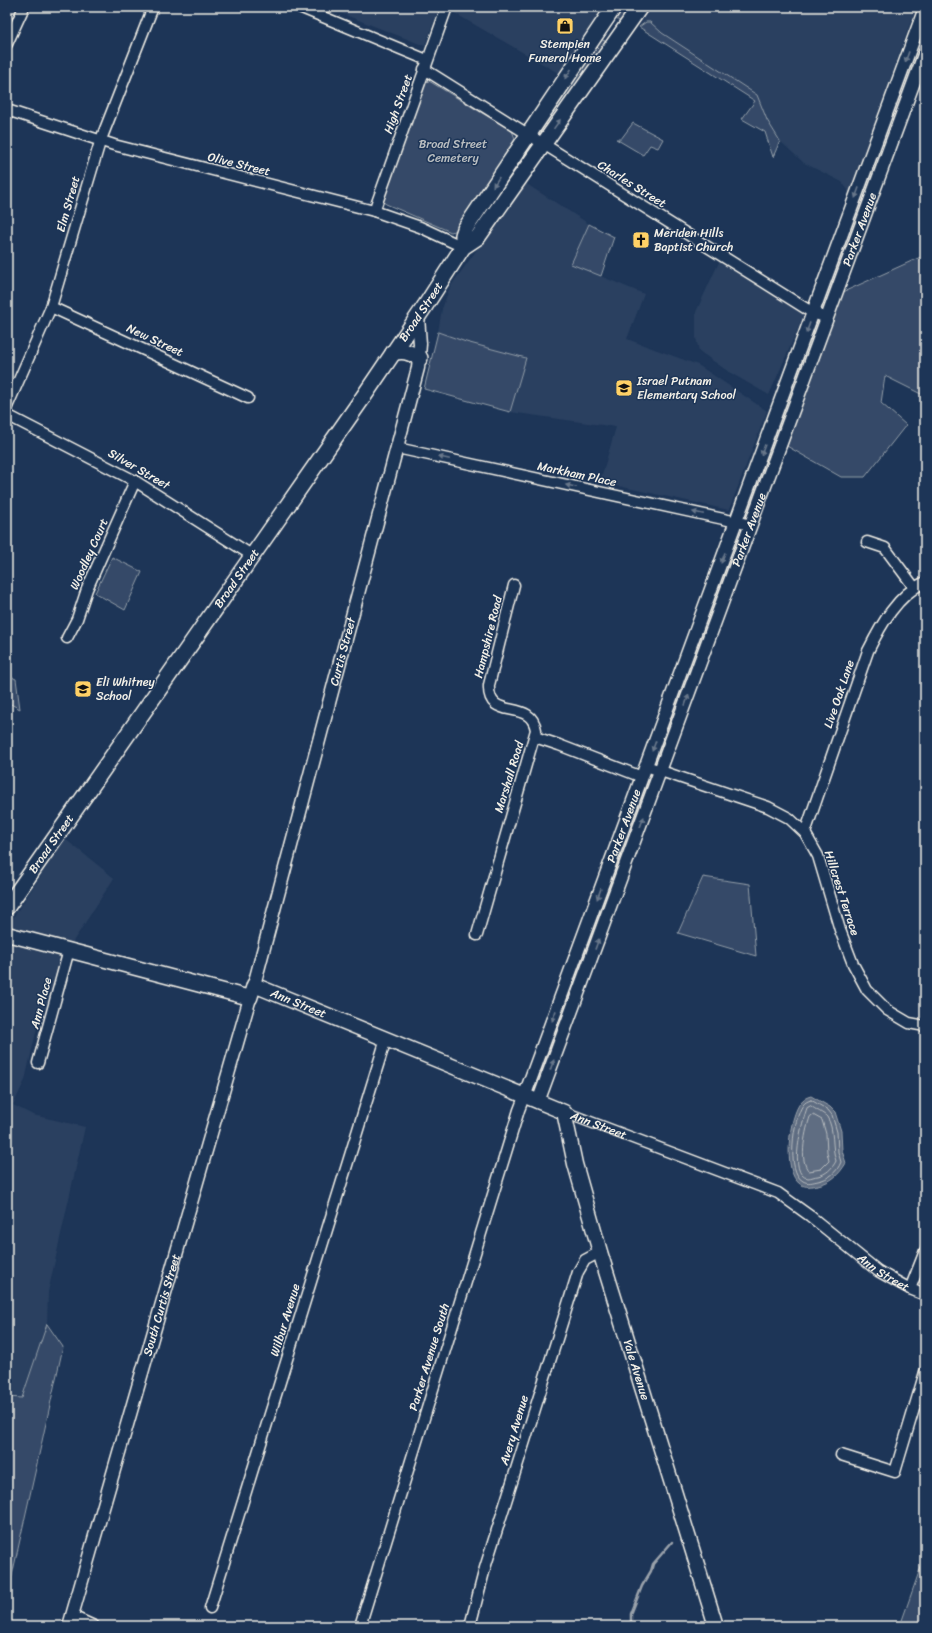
<svg xmlns="http://www.w3.org/2000/svg" width="932" height="1633" font-family="Sriracha,sans-serif">
	<style>
		.built { fill: #2a4060 }
		.green { fill: #354a67; stroke: #949ea8 }
		.water { fill: #5e6d82; stroke: #9aa2ab }
		.lines { fill: none; stroke-linecap: round; stroke-linejoin: round }
		.shore { stroke: #b8bcbf; stroke-width: 1 }
		.stream { stroke: #9aa2ab; stroke-width: 2.5 }
		.minor-casing { stroke: #f4f1e8; stroke-width: 13 }
		.tertiary-casing { stroke: #f4f1e8; stroke-width: 15 }
		.secondary-casing { stroke: #f4f1e8; stroke-width: 17 }
		.primary-casing { stroke: #f4f1e8; stroke-width: 18 }
		.minor { stroke: #1d3557; stroke-width: 10 }
		.tertiary { stroke: #1d3557; stroke-width: 12 }
		.secondary { stroke: #1d3557; stroke-width: 14 }
		.primary { stroke: #1d3557; stroke-width: 15 }
		.oneway { fill: #68778a }
		.labels { text-anchor: middle; stroke-width: 3; stroke-linejoin: round; paint-order: stroke }
		.poi-label { font-size: 12px; fill: #f4f1e8; stroke: #1d3557; text-anchor: start }
		.street-label { font-size: 12px; fill: #f4f1e8; stroke: #1d3557 }
		.park-label { font-size: 12px; fill: #bbbfc1; stroke: #1d3557 }
	</style>
	<rect width="100%" height="100%" fill="#1d3557"/>
	<filter id="ink" filterUnits="userSpaceOnUse"><feTurbulence type="fractalNoise" baseFrequency=".025" numOctaves="2"/><feDisplacementMap in="SourceGraphic" scale="8" xChannelSelector="R" yChannelSelector="G"/><feConvolveMatrix kernelMatrix="1 2 1 2 8 2 1 2 1" color-interpolation-filters="sRGB"/></filter>
	<g filter="url(#ink)">
		<path class="built" d="M325,7h114l-14,39z
			M453,7h150l-43,67 -109,-63z
			M652,7h264l-68,191v-8l-6,-8 -38,-19 -24,-22 -13,-21 -10,-25 -95,-62 -6,-6h-17z
			M525,183l64,41 -18,40 73,30 -17,45 71,26 69,46 -38,99 -129,-28 16,-55 -106,-15 16,-54 -60,-16 -28,-10 4,-23 8,-22z
			M720,260l84,55 -35,80 -40,-23 -30,-21 -3,-13v-26z
			M65,839l49,39 -51,79 -17,57 -7,5 -14,61 -12,25 20,10 52,12 -37,165 -1,32 -25,74 -15,-1v-470z"/>
		<path class="green" d="M620,7h11l-9,13 -3,1 -4,-3z
			M646,22h4l12,11 95,62 10,25 13,21 -7,16 -8,-25 -23,-13 13,-18 -116,-74z
			M600,39l5,2v4l-56,80h-2l-2,-2z
			M429,81l83,50 5,12 -59,87 -7,2 -65,-28 -4,-3 43,-119z
			M633,123l30,16 -5,9 -8,-3 -7,10 -27,-16h5z
			M589,224l25,13 -13,39 -30,-12z
			M925,255v141l-40,-20 -4,27 25,22 -41,52h-24l-56,-32 56,-152z
			M438,332l28,10 60,16 -16,54 -86,-23z
			M112,557l30,15 -17,38 -30,-17z
			M7,675l9,4 4,30 -13,-7z
			M703,877l47,7 6,72 -78,-23z
			M47,1324l16,23 -56,251v-201l15,1z
			M925,1555v71h-25z"/>
		<path class="water" d="M811,1096l19,11 5,5 6,19 1,20 4,12c-7,12 -15,19 -28,22 -7,1 -12,3 -18,-1 -18,-12 -11,-68 1,-82 2,-3 6,-5 10,-6z"/>
		<g class="lines">
			<path class="shore" d="M811,1100l17,10 4,5 5,17 1,20 3,10c-4,10 -12,17 -23,19 -5,1 -10,3 -15,0 -17,-9 -10,-62 0,-76 2,-3 5,-4 8,-5z
				M811,1106c3,3 14,8 16,11 8,12 4,30 9,44 -4,8 -10,13 -18,15 -3,0 -7,2 -10,2 -21,-2 -5,-59 -1,-70z
				M813,1115l9,5 4,14 1,18 2,9 -8,8 -12,2c-11,-10 -3,-42 1,-54z"/>
			<path class="stream" d="M631,1626v-12l11,-28 9,-15 2,-7 19,-22"/>
			<g class="minor-casing">
				<g id="minor">
					<path d="M299,7l128,53"/>
					<path d="M7,44l17,-37"/>
					<path d="M424,69l389,244 14,5"/>
					<path d="M7,110l107,35 260,66 46,16 43,20"/>
					<path d="M374,211l73,-204"/>
					<path d="M51,307l197,91"/>
					<path d="M7,407l44,-100 49,-165 53,-135"/>
					<path d="M7,415l128,66 118,75"/>
					<path d="M397,448l354,77"/>
					<path d="M867,542l18,6 29,39"/>
					<path d="M67,638l10,-19 10,-30 48,-108"/>
					<path d="M535,737l24,8 83,32"/>
					<path d="M646,766l122,41 21,11 16,15 13,23 22,74 13,34 14,26 20,20 22,13 16,3"/>
					<path d="M805,833l63,-182c13,-26 29,-56 57,-69"/>
					<path d="M477,935l59,-205c-5,-33 -49,-7 -47,-45l25,-100"/>
					<path d="M38,1063l31,-113"/>
					<path id="s1" d="M564,1112l214,81 32,23 68,55 32,18 15,6"/>
					<path d="M910,1289l15,-38"/>
					<path d="M841,1455l54,17 30,-100"/>
					<path d="M210,1608l176,-569"/>
					<path d="M72,1616l22,10"/>
					<path d="M360,1626l159,-516 5,-13"/>
					<path d="M470,1626l15,-58 93,-296 7,-12 15,-8"/>
				</g>
			</g>
			<g class="tertiary-casing">
				<g id="tertiary">
					<path id="s2" d="M254,985l164,-617 2,-24 -2,-27"/>
					<path id="s3" d="M524,1097l401,-1089"/>
					<path id="s4" d="M538,1102l387,-1050"/>
					<path id="s5" d="M69,1626l181,-628"/>
				</g>
			</g>
			<g class="secondary-casing">
				<g id="secondary">
					<path id="s6" d="M7,934l243,64 4,-13 310,127 11,52 25,88 116,374"/>
				</g>
			</g>
			<g class="primary-casing">
				<g id="primary">
					<path d="M463,247v-12l2,-6 149,-222"/>
					<path d="M393,353c11,-4 17,0 27,5"/>
					<path id="s7" d="M7,907l357,-511 61,-90 38,-59 15,-10 162,-230"/>
				</g>
			</g>
			<use href="#minor" class="minor"/>
			<use href="#tertiary" class="tertiary"/>
			<use href="#secondary" class="secondary"/>
			<use href="#primary" class="primary"/>
		</g>
		<defs><path id="oneway-solid" d="M-6-.8H1V-3.2L6.5 0L1 3.2V.8H-6Z"/></defs>
		<g class="oneway">
			<use href="#oneway-solid" transform="translate(907 57) rotate(110)"/>
			<use href="#oneway-solid" transform="translate(568 74) rotate(124)"/>
			<use href="#oneway-solid" transform="translate(557 124) rotate(-55)"/>
			<use href="#oneway-solid" transform="translate(496 182) rotate(123)"/>
			<use href="#oneway-solid" transform="translate(857 193) rotate(110)"/>
			<use href="#oneway-solid" transform="translate(808 328) rotate(110)"/>
			<use href="#oneway-solid" transform="translate(763 450) rotate(110)"/>
			<use href="#oneway-solid" transform="translate(444 458) rotate(-168)"/>
			<use href="#oneway-solid" transform="translate(571 486) rotate(-168)"/>
			<use href="#oneway-solid" transform="translate(698 513) rotate(-168)"/>
			<use href="#oneway-solid" transform="translate(723 558) rotate(110)"/>
			<use href="#oneway-solid" transform="translate(687 700) rotate(-70)"/>
			<use href="#oneway-solid" transform="translate(654 746) rotate(110)"/>
			<use href="#oneway-solid" transform="translate(642 822) rotate(-70)"/>
			<use href="#oneway-solid" transform="translate(599 894) rotate(110)"/>
			<use href="#oneway-solid" transform="translate(597 944) rotate(-70)"/>
			<use href="#oneway-solid" transform="translate(554 1016) rotate(110)"/>
			<use href="#oneway-solid" transform="translate(552 1065) rotate(-70)"/>
		</g>
	</g>
	<defs>
		<g id="shop-square" transform="scale(0.9)"><rect x="-9" y="-9" width="18" height="18" rx="4" fill="#ffd166" stroke="#1d3557"/><path d="M-5-2.5h2.3a2.7 3.5 0 0 1 5.4 0H5L5.5 6h-11ZM-1.5-2.5h3a1.5 2.3 0 0 0-3 0Z" fill="#111"/></g>
		<g id="church-square" transform="scale(0.9)"><rect x="-9" y="-9" width="18" height="18" rx="4" fill="#ffd166" stroke="#1d3557"/><path d="M-1.2-6h2.4v3.5h3.3v2.4h-3.3V6h-2.4V-.1h-3.3v-2.4h3.3Z" fill="#111"/></g>
		<g id="school-square" transform="scale(0.9)"><rect x="-9" y="-9" width="18" height="18" rx="4" fill="#ffd166" stroke="#1d3557"/><path d="M0-5L7-2L0 1L-7-2ZM-4 1L0 2.5L4 1V4Q0 6-4 4Z" fill="#111"/></g>
	</defs>
	<g fill-rule="evenodd">
		<use href="#shop-square" x="565" y="26"/>
		<use href="#church-square" x="641" y="240"/>
		<use href="#school-square" x="624" y="388"/>
		<use href="#school-square" x="83" y="689"/>
	</g>
	<g class="labels">
		<g class="poi-label">
			<text x="565" y="48" text-anchor="middle">Stempien<tspan x="565" dy="14">Funeral Home</tspan></text>
			<text x="654" y="237">Meriden Hills<tspan x="654" dy="14">Baptist Church</tspan></text>
			<text x="637" y="385">Israel Putnam<tspan x="637" dy="14">Elementary School</tspan></text>
			<text x="96" y="686">Eli Whitney<tspan x="96" dy="14">School</tspan></text>
		</g>
		<g class="street-label">
			<text transform="translate(398 104) rotate(-70)" y="4">High Street</text>
			<text transform="translate(239 164) rotate(14)" y="4">Olive Street</text>
			<text transform="translate(632 184) rotate(32)" y="4">Charles Street</text>
			<text transform="translate(68 204) rotate(-74)" y="4">Elm Street</text>
			<text dy="4" stroke="none"><textPath href="#s4" startOffset="930">Parker Avenue</textPath></text>
			<text dy="4" stroke="none"><textPath href="#s7" startOffset="725">Broad Street</textPath></text>
			<text transform="translate(155 340) rotate(25)" y="4">New Street</text>
			<text transform="translate(139 469) rotate(30)" y="4">Silver Street</text>
			<text transform="translate(577 474) rotate(12)" y="4">Markham Place</text>
			<text dy="4" stroke="none"><textPath href="#s4" startOffset="610">Parker Avenue</textPath></text>
			<text transform="translate(89 554) rotate(-66)" y="4">Woodley Court</text>
			<text dy="4" stroke="none"><textPath href="#s7" startOffset="401">Broad Street</textPath></text>
			<text transform="translate(488 637) rotate(-76)" y="4">Hampshire Road</text>
			<text dy="4" stroke="none"><textPath href="#s2" startOffset="345">Curtis Street</textPath></text>
			<text transform="translate(839 694) rotate(-71)" y="4">Live Oak Lane</text>
			<text transform="translate(509 777) rotate(-73)" y="4">Marshall Road</text>
			<text dy="4" stroke="none"><textPath href="#s3" startOffset="289">Parker Avenue</textPath></text>
			<text dy="4" stroke="none"><textPath href="#s7" startOffset="77">Broad Street</textPath></text>
			<text transform="translate(842 893) rotate(72)" y="4">Hillcrest Terrace</text>
			<text transform="translate(41 1003) rotate(-75)" y="4">Ann Place</text>
			<text dy="4" stroke="none"><textPath href="#s6" startOffset="313">Ann Street</textPath></text>
			<text dy="4" stroke="none"><textPath href="#s1" startOffset="37">Ann Street</textPath></text>
			<text dy="4" stroke="none"><textPath href="#s1" startOffset="361">Ann Street</textPath></text>
			<text dy="4" stroke="none"><textPath href="#s5" startOffset="334">South Curtis Street</textPath></text>
			<text transform="translate(285 1320) rotate(-73)" y="4">Wilbur Avenue</text>
			<text transform="translate(429 1357) rotate(-73)" y="4">Parker Avenue South</text>
			<text dy="4" stroke="none"><textPath href="#s6" startOffset="868">Yale Avenue</textPath></text>
			<text transform="translate(514 1430) rotate(-73)" y="4">Avery Avenue</text>
		</g>
		<g class="park-label">
			<text x="453" y="148">Broad Street<tspan x="453" dy="14">Cemetery</tspan></text>
		</g>
	</g>
	<rect width="932" height="1633" fill="none" stroke="#1d3557" stroke-width="24"/>
	<rect x="12" y="12" width="908" height="1609" fill="none" stroke="#f4f1e8" stroke-width="1.5" filter="url(#ink)"/>
</svg>
